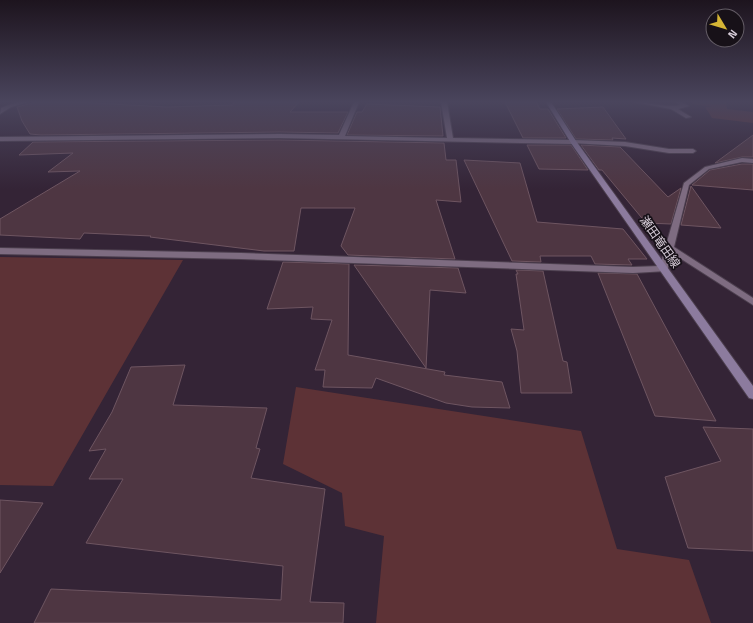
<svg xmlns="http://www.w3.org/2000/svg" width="753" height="623" font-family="'Titillium Web','Noto Sans JP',sans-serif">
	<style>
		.green { fill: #5d3236 }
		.building { fill: #4e3642; stroke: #6e5561 }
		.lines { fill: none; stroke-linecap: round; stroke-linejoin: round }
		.service-casing { stroke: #4c3f4e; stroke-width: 2 }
		.minor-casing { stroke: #4c3f4e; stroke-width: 2 }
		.secondary-casing { stroke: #4c3f4e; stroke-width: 2 }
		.service { fill: #7e6c81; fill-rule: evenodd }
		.minor { fill: #7e6c81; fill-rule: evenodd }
		.secondary { fill: #8c7b9e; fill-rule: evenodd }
		.labels { text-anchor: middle; stroke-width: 3.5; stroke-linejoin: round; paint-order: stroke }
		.street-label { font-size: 12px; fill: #d8ceda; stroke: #171118 }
	</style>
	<rect width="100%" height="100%" fill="#342436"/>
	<path class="green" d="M693,102h33l1,7 26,3v11l-41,-5 -7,-11h7l-19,-3z
		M0,257l183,3 -130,226 -53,-1z
		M296,387l285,44 36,118 72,11 22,63h-335l8,-87 -39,-10 -3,-33 -59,-29z"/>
	<path class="building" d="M36,102h38l93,5 66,-2 1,-3h65l-9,10h58l-10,21 -58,-1 -239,3 -11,-1 -8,-13 -5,-14z
		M505,102h31l4,7h8l18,29h-43z
		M367,104l73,3 3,29 -96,-1 10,-23h5z
		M603,107l23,32 -14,-1 1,2 -37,-1 -19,-30z
		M753,135v22h-11l-27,6z
		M280,140l164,3 2,17h10l5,42 -25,-2 19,59 -107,-4 -7,-9 14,-38h-54l-7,43h-30l-114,-14 1,-1 -67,-3 -4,6 -80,-4v-16l80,-48 -32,1 25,-19 -54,2 14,-13z
		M527,145h44l17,25 -49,-1z
		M581,145l39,2 48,50 13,-9 -10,36 -25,-1 -44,-53h-3z
		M464,160l56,3 17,59 86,7 24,30h-19l4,6 -37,-1 -4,-8h-51l1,6 -29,-1z
		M742,164h11v26l-61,-5 18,-15z
		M691,186l30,42 -40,-3z
		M283,262l66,2 -1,91 97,17 -1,3 58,7 8,26 -38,-1 -26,-4 -70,-25 -4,10 -49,-1 2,-17h-10l17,-50 -21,-1 2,-12 -46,2z
		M354,265l104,3 8,25 -36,-3 -4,78z
		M516,270l27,1 20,90 4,1 5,31h-51l-4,-42 -6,-22 13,1 -8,-56h2z
		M598,273l39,1 79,147 -61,-5z
		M185,365l-12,40 94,3 -11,40 4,1 -9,29 74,11 -15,113 34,1 -1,20h-309l17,-34 230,11 2,-34 -197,-23 37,-64h-34l17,-30 -17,2 23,-39 19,-45z
		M703,427l50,2v122l-65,-3 -23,-71 56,-16z
		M0,500l43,3 -43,70z"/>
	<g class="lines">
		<g class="service-casing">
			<path id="service" d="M573,140l52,2 44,7h24l3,2 -3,2h-24l-44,-7 -54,-3v-2z"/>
		</g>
		<g class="minor-casing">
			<path id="minor" d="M17,102h12l-18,5 -11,7 1,-6z
				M354,102h5l-14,34 102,2 -6,-36h6l6,36 120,2 3,2 -3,2 -293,-6 -280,3v-4l280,-3 59,1z
				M634,102c15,0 31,6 46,3l-5,-3h7l7,4 -11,3 13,8 -5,1 -15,-9z
				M742,158l11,1v4l-11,-1 -33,7 -20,16 -15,62 79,51v7l-81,-52 -5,18 -34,2 -392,-14 -241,-5v-6l241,5 392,14 27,-1 24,-83 21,-16z"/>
		</g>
		<g class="secondary-casing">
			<path id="secondary" d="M546,102h5l25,39 177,245v13l-4,-1 -178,-255z"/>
		</g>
		<use href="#service" class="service"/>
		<use href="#minor" class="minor"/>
		<use href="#secondary" class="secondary"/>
	</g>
	<linearGradient id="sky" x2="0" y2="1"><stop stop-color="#1d141e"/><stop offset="0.54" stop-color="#4a455d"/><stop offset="1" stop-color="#4a455d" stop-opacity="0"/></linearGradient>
	<rect width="753" height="189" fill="url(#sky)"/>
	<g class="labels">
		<g class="street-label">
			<text transform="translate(660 242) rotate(55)" y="4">瀬田竜田線</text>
		</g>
	</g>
	<g transform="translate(725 28) rotate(128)"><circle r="19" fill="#171118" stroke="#645d66"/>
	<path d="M0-3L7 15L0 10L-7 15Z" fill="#d5b535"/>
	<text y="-6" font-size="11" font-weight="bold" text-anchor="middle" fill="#d8ceda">N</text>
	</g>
</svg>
